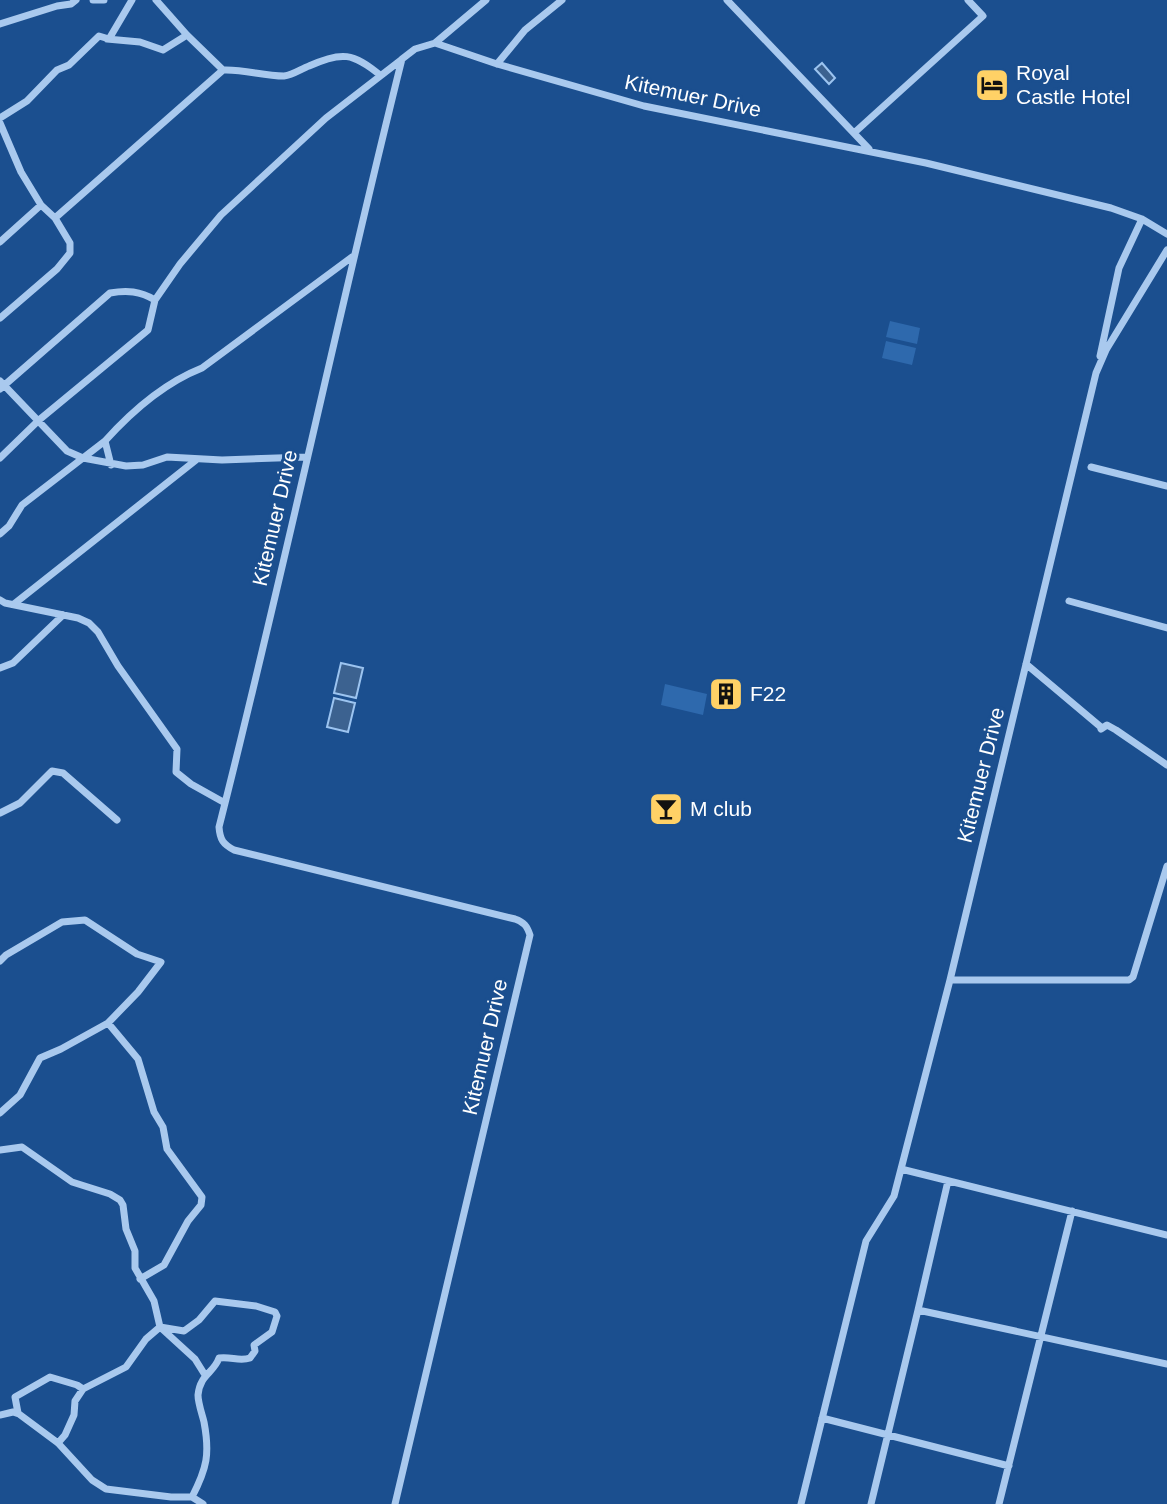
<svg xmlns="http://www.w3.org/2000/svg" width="1167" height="1504" font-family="Helvetica,sans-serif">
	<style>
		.green { fill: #2e69ad }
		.water { fill: #3c6290; stroke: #9cc4f0; stroke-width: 2 }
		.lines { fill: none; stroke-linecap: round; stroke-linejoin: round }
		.street { stroke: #a9c9ee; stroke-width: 7 }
		.labels { text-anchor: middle; stroke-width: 6; stroke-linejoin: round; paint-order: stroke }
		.poi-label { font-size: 21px; fill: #fff; stroke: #1b4f8f; text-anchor: start }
		.street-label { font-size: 21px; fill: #fff; stroke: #1b4f8f }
	</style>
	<rect width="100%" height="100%" fill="#1b4f8f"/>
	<path class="green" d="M890,321l30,7 -3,16 -31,-7z
		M886,341l30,7 -4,17 -30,-7z
		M665,684l42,10 -4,21 -42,-10z"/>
	<path class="water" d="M822,63l13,15 -6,6 -14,-15z
		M341,663l22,5 -7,30 -22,-5z
		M334,698l21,5 -7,29 -21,-5z"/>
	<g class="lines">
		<path class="street" d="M93,0h11
			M156,0l31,35 36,35
			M727,0l142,149
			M0,24l57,-18 14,-2 5,-4
			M107,39l33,3 23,8 24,-15
			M435,43l51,-43
			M497,64l28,-34 37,-30
			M0,118l27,-17 30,-31 12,-5 30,-29 10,3 23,-39
			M0,123l21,49 20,33 14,13 15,25v10l-13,16 -57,49
			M854,133l129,-117 -15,-16
			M55,218l168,-148c21,-1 40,6 61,6 9,-1 17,-7 25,-10 33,-15 44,-13 71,9
			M0,242l41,-37
			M1100,356l19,-88 23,-49
			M0,381l67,70 16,7 43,8 17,-1 24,-8 55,3 85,-3
			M0,389l110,-96c17,-3 30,-2 45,7l25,-36 41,-49 105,-97 75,-58
			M0,458l39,-38 109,-90 7,-30
			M111,465l-6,-24c27,-30 59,-58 97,-73l150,-111
			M1091,467l76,19
			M0,534l9,-8 13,-21 83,-64
			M0,600l5,3 73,15 11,5 9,9 20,34 59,83 -1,23 15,12 34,19
			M1069,601l98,27
			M14,604l182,-144
			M1026,664l76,64
			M0,668l13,-5 50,-48
			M1101,729l6,-4 9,5 51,35
			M0,813l20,-10 32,-32 11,2 54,47
			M0,961l6,-6 56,-33 23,-2 52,34 24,8 -23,30 -30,31 -47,26 -21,9 -20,37 -20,18
			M950,980h179l4,-3 34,-111
			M108,1023l30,36 16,53 9,15 4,22 35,48 -1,8 -13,16 -24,44 -24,14
			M0,1150l22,-3 50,35 38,12 10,6 3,5 3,24 9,22v17l19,33 6,26 35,32 10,16
			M901,1169l266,66
			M918,1310l30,-129
			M18,1413l-3,-16 35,-20 27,8 6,4
			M0,1415l13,-3 6,2 39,29 34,37 14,9 65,8h21l11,7
			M822,1418l187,48
			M58,1443l7,-8 9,-20 1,-14 8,-12 43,-22 20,-28 14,-12 24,4 15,-11 16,-19 41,5 19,6 2,4 -5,16 -18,13 1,6 -5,7c-11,4 -19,-2 -31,0 -5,15 -19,16 -21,37 0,8 4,19 6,27 6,32 3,46 -12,75
			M395,1504l135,-569c-3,-9 -6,-13 -15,-16l-281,-69c-11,-6 -14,-10 -15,-23 65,-255 119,-512 183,-768l13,-10 20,-6 62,21 147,42 282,57 185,45 31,11 25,15
			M801,1504l65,-263 28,-45 56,-216 146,-607 10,-23 61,-100
			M871,1504l47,-194 249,54
			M999,1504l73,-293"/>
	</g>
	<defs>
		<g id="hotel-square" transform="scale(1.75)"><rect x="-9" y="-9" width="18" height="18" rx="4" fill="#ffd166" stroke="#1b4f8f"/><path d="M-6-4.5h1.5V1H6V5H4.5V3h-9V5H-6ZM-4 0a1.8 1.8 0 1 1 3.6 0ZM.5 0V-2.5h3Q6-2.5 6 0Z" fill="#111"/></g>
		<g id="building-square" transform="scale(1.75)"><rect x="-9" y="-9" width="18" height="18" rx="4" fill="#ffd166" stroke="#1b4f8f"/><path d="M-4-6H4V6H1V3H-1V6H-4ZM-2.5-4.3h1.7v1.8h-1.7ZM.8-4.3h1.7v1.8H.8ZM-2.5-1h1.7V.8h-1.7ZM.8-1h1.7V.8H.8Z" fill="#111"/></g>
		<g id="bar-square" transform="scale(1.75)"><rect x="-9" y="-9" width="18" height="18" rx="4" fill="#ffd166" stroke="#1b4f8f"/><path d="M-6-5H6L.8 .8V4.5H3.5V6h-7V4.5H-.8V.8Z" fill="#111"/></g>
	</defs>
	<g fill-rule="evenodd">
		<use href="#hotel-square" x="992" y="85"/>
		<use href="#building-square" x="726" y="694"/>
		<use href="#bar-square" x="666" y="809"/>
	</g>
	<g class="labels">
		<g class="poi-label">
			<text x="1016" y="80">Royal<tspan x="1016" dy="24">Castle Hotel</tspan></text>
			<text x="750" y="701">F22</text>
			<text x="690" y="816">M club</text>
		</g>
		<g class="street-label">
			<text transform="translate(693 96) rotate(12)" y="7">Kitemuer Drive</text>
			<text transform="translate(275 518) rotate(-77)" y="7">Kitemuer Drive</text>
			<text transform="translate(981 775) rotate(-76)" y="7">Kitemuer Drive</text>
			<text transform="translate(485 1047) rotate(-77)" y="7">Kitemuer Drive</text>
		</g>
	</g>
</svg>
